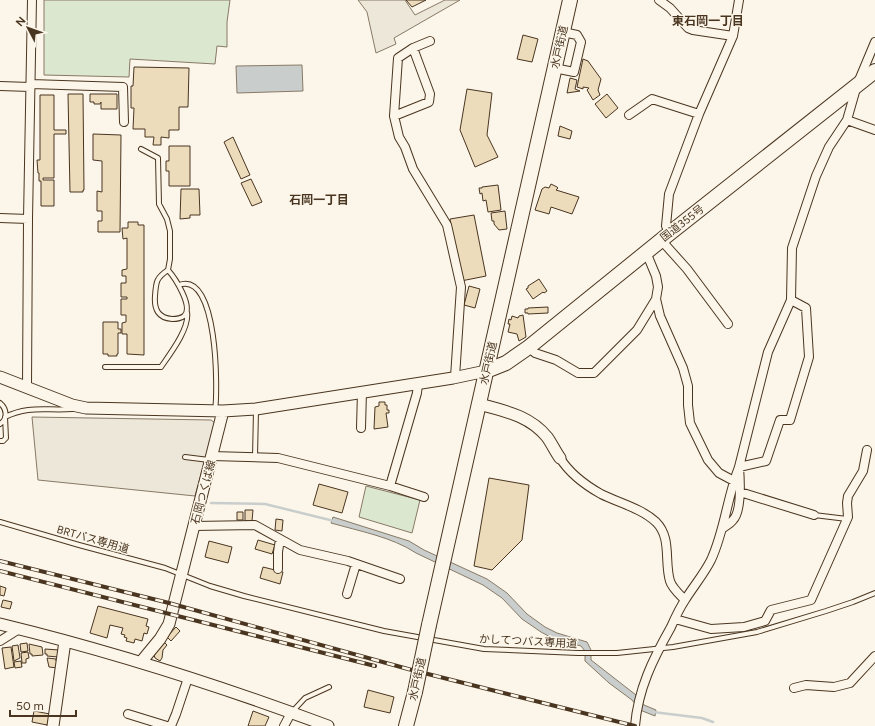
<svg xmlns="http://www.w3.org/2000/svg" width="875" height="726" font-family="Figtree,'Noto Sans JP',sans-serif">
	<style>
		.green { fill: #dce7d0; stroke: #887966 }
		.parking { fill: #ede7d9; stroke: #887966 }
		.water { fill: #c9cecd; stroke: #887966 }
		.lines { fill: none; stroke-linecap: round; stroke-linejoin: round }
		.stream { stroke: #c9cecd; stroke-width: 2.5 }
		.building { fill: #ecdcbc; stroke: #4a3520 }
		.lane-casing { stroke: #4a3520; stroke-width: 6 }
		.street-casing { stroke: #4a3520; stroke-width: 10 }
		.secondary-casing { stroke: #4a3520; stroke-width: 13 }
		.highway-casing { stroke: #4a3520; stroke-width: 16 }
		.lane { stroke: #fbf6e9; stroke-width: 4 }
		.street { stroke: #fbf6e9; stroke-width: 8 }
		.secondary { stroke: #fbf6e9; stroke-width: 11 }
		.highway { stroke: #fbf6e9; stroke-width: 14 }
		.rail-casing { stroke: #4a3520; stroke-width: 4 }
		.rail { stroke: #fbf6e9; stroke-width: 2.5; stroke-dasharray: 8; stroke-linecap: butt }
		.highway-bridge-casing { stroke: #4a3520; stroke-width: 16; stroke-linecap: butt }
		.highway-bridge { stroke: #fbf6e9; stroke-width: 14 }
		.labels { text-anchor: middle; stroke-width: 3; stroke-linejoin: round; paint-order: stroke }
		.street-label { font-size: 11px; fill: #4a3520; stroke: #fbf6e9 }
		.neighbourhood-label { font-size: 12px; font-weight: bold; fill: #4a3520; stroke: #fbf6e9 }
	</style>
	<rect width="100%" height="100%" fill="#fbf6e9"/>
	<path class="green" d="M44,0h186l-3,22v25l-10,-1 -2,18 -85,-5 -1,18 -85,-2z
		M366,486l54,14 -8,33 -53,-16z"/>
	<path class="parking" d="M358,0h47l10,15 30,-15h15l-66,38 2,6 -20,9 -9,-41z
		M32,417l179,3 4,3 -20,73 -157,-16z"/>
	<path class="water" d="M302,65l1,26 -66,2 -1,-27z
		M333,517l76,24 15,9 63,29 20,14 20,21 18,13 12,6 30,9 4,8v10l45,35 8,10 12,5 -1,6 -15,-6 -8,-10 -23,-17 -24,-22v-10l-4,-5 -27,-7 -13,-7 -19,-13 -20,-21 -19,-13 -67,-32c-24,-16 -57,-22 -85,-30z"/>
	<g class="lines">
		<path class="stream" d="M211,503l54,1 69,17
			M653,712l49,6 11,4"/>
	</g>
	<path class="building" d="M406,0h20l-14,7z
		M523,35l15,4 -6,23 -15,-3z
		M583,59l5,2 13,18 -3,11 2,5 -7,5 -6,-10 2,-2 -6,-1v2l-6,-2z
		M134,67l55,1 -1,39h-9v23h-10v8l-8,-1v8h-8l1,-8h-9v-8h-12l1,-21h-3v-22h2z
		M570,78l7,2 -2,9 5,2 -13,2z
		M467,89l25,4 -5,42 11,22 -23,10 -15,-37z
		M68,94h15l1,96h-1v2h-13z
		M90,94h27v15h-16v-7l-1,2h-6v-2h-4z
		M607,94l11,14 -12,10 -11,-14z
		M40,95h14v35h12v4h-12v44h-11v2h11v26h-13v-25h-2v-8h-1l-1,-13h3z
		M560,126l12,5 -2,8 -12,-3z
		M93,134l28,1 -1,97h-22v-11h4v-10h-5v-20l5,1v-31l-9,-1z
		M233,137l17,38 -9,4 -17,-37z
		M169,146h21v40h-21v-15h-3v-10h3z
		M251,179l11,23 -10,4 -11,-23z
		M551,184l6,3 1,1 -2,2 23,7 -7,17 -21,-7 -2,7 -14,-4 7,-21 3,-2 4,1z
		M498,185l3,25 -13,2 -2,-12 -3,1 -1,-8 -2,1 -1,-6h3v-1z
		M181,189h18l1,26h-10v3l-10,1z
		M505,211l2,18 -8,1 -5,-6v-3h-2l-1,-8z
		M474,215l12,61 -25,5 -11,-62z
		M128,222h10v3h6v130l-17,-1v-20h-5v-11l4,-1v-7h-5v-16h6v-2h-6v-14h5v-7h-4v-6l5,-1v-31l-4,1 -1,-11h6z
		M539,279l8,12 -3,2 -1,-1 -10,7 -7,-10 2,-1v-2z
		M469,286l11,3 -5,19 -11,-3z
		M548,307v6l-20,1v-1h-3v-4h3v-1z
		M523,315l3,22 -7,4 -2,-7 -9,-2 2,-8h-2l1,-5 2,1 1,-4 6,2 1,-2z
		M103,322h15v7h3v4h-3v21h-1v2h-9v-2h-5z
		M379,402h6v3h2v5h2v3h-3l2,14 -14,2 1,-22 4,-1z
		M489,478l40,7 -7,55 -30,30 -18,-4z
		M319,484l29,8 -6,21 -29,-8z
		M245,510h8l-1,11h-7z
		M237,512h6v8h-6z
		M276,519l7,1 -1,11 -7,-1z
		M258,540l17,5 -3,9 -17,-5z
		M209,541l23,6 -4,16 -23,-6z
		M263,567l20,5 -3,12 -20,-6z
		M0,586l6,2 -2,8 -4,-1z
		M3,600l9,2 -2,7 -9,-2z
		M98,606l50,13 -2,7 3,1 -2,7 -3,-1 -2,8 -7,-2 -1,4 -8,-2 1,-3 -3,-1 1,-2 -4,-1 2,-6 -13,-3 -3,13 -17,-5z
		M176,627l4,4 -9,10 -4,-4z
		M164,642l3,3 -4,5 -1,8 -2,3 -5,-3 -1,-3z
		M27,643l1,8 -7,1 -1,-8z
		M29,644l13,3 1,8 -11,1v-2h-2z
		M18,645l2,13 -6,3 -2,-15z
		M11,647l3,20 -9,2 -3,-21z
		M45,649l14,1 -1,7 -11,-1v-2h-2z
		M28,652l1,6 -3,1v4h-4l-1,-10z
		M47,658l9,1v2h2v7l-9,-1z
		M21,661l1,6 -7,1 -1,-6z
		M368,690l26,7 -4,16 -26,-6z
		M34,711l16,3 -3,11 -15,-3z
		M253,711l16,6 -4,9h-17z"/>
	<g class="lines">
		<g class="lane-casing">
			<path id="lane" d="M141,149l17,9 1,46 8,15 3,12v28l-2,11c7,8 26,37 16,46 -4,3 -8,3 -12,3 -14,-1 -18,-10 -17,-23 1,-14 1,-18 13,-26
				M179,285c39,-15 39,105 36,126
				M105,367h56c9,-13 29,-39 26,-55
				M0,403c7,6 8,16 0,21
				M0,441h3l3,-3 -1,-21c24,-12 42,-6 67,-8
				M185,457l24,3
				M255,457l1,-47
				M814,515l33,4
				M0,522l79,23 86,23 45,18 34,10 140,35 100,18 94,4h39l56,-6 84,-15 69,-21 27,-9 22,-9
				M292,712l13,-14 24,-11"/>
		</g>
		<g class="street-casing">
			<path id="street" d="M659,0l11,8 18,20 5,2 40,6
				M430,41l-17,7 17,46 -1,8 -35,14 5,21 6,10 8,22 34,56 14,62 -6,90
				M554,68l20,4 7,-30 -4,-7 -14,-3
				M31,84l92,3 1,35
				M0,86l30,1
				M629,115l23,-16 47,15
				M394,116l4,-58 15,-10
				M847,120l28,10
				M0,218l28,1
				M670,233l-4,-7 3,-32 30,-80 34,-78 6,-36
				M661,240l26,29 41,55
				M646,252l10,24 2,11 -2,12 4,17 23,52 5,18v19l2,18 18,37 11,13 15,8
				M529,347l6,6 21,7 22,13h16l43,-43 19,-31
				M27,387l1,-168 4,-219
				M361,428l1,-37
				M212,456l66,2 112,28 34,11
				M560,458c10,16 25,27 41,36 18,9 40,14 55,28 16,16 8,39 14,59 2,7 10,14 15,19
				M390,486l27,-93 1,-10
				M740,492l74,23
				M194,526l61,-1 45,25 48,11 52,18
				M723,528c3,-2 8,-5 10,-8 9,-9 7,-40 6,-53l27,-6 14,-41h10l19,-63 -3,-49 -15,-8
				M278,569v-17l2,-13
				M347,594l9,-30
				M675,619l36,10 33,-2 21,-6 6,-11 40,-10 37,-83 -1,-14 1,-7 15,-25 4,-21
				M0,641l19,-12
				M794,688l12,-3 28,2 16,-4 25,-27
				M128,714l39,12
				M171,726l5,-12 12,-36
				M284,726l7,-13
				M635,726c3,-37 18,-67 36,-99 4,-9 8,-18 14,-27 8,-13 19,-26 26,-40 14,-30 16,-63 28,-93l29,-115 23,-52 1,-52 24,-72 13,-29 18,-27 10,-35 18,-43"/>
		</g>
		<g class="secondary-casing">
			<path id="secondary" d="M0,377l72,28 14,3 137,3 33,-2 197,-31 33,-7
				M479,404c25,7 50,11 68,33 5,7 8,14 13,21
				M0,624c111,27 221,62 328,102
				M141,662l19,-23 9,-15 54,-213
				M53,726l12,-85"/>
		</g>
		<g class="highway-casing">
			<path id="highway" d="M486,371l20,-8 23,-16 141,-114 205,-162
				M429,625l141,-625
				M406,726l9,-34"/>
		</g>
		<use href="#lane" class="lane"/>
		<use href="#street" class="street"/>
		<use href="#secondary" class="secondary"/>
		<use href="#highway" class="highway"/>
		<g class="rail-casing">
			<path id="rail" d="M0,561l169,42 239,66 227,57
				M0,571l375,95"/>
		</g>
		<use href="#rail" class="rail"/>
		<g class="highway-bridge-casing">
			<path id="highway-bridge" d="M415,692l14,-67"/>
		</g>
		<use href="#highway-bridge" class="highway-bridge"/>
	</g>
	<g class="labels">
		<g class="street-label">
			<text transform="translate(559 47) rotate(-77)" y="4">水戸街道</text>
			<text transform="translate(682 223) rotate(-38)" y="4">国道355号</text>
			<text transform="translate(488 363) rotate(-77)" y="4">水戸街道</text>
			<text transform="translate(203 492) rotate(-75)" y="4">石岡つくば線</text>
			<text transform="translate(93 539) rotate(16)" y="4">BRTバス専用道</text>
			<text transform="translate(528 641) rotate(3)" y="4">かしてつバス専用道</text>
			<text transform="translate(417 679) rotate(-77)" y="4">水戸街道</text>
		</g>
		<g class="neighbourhood-label">
			<text x="708" y="25">東石岡一丁目</text>
			<text x="319" y="204">石岡一丁目</text>
		</g>
	</g>
	<g transform="translate(28 28) rotate(311)" stroke="#fbf6e9" stroke-width="3" paint-order="stroke">
	<path d="M0-3L7 15L0 10L-7 15Z" fill="#4a3520"/>
	<text y="-6" font-size="11" font-weight="bold" text-anchor="middle" fill="#4a3520">N</text>
	</g>
	<path d="M10 710v6h66v-6" fill="none" stroke="#4a3520" stroke-width="2"/>
	<text x="16" y="710" font-size="12" fill="#4a3520" stroke="#fbf6e9" stroke-width="3" paint-order="stroke">50 m</text>
</svg>
